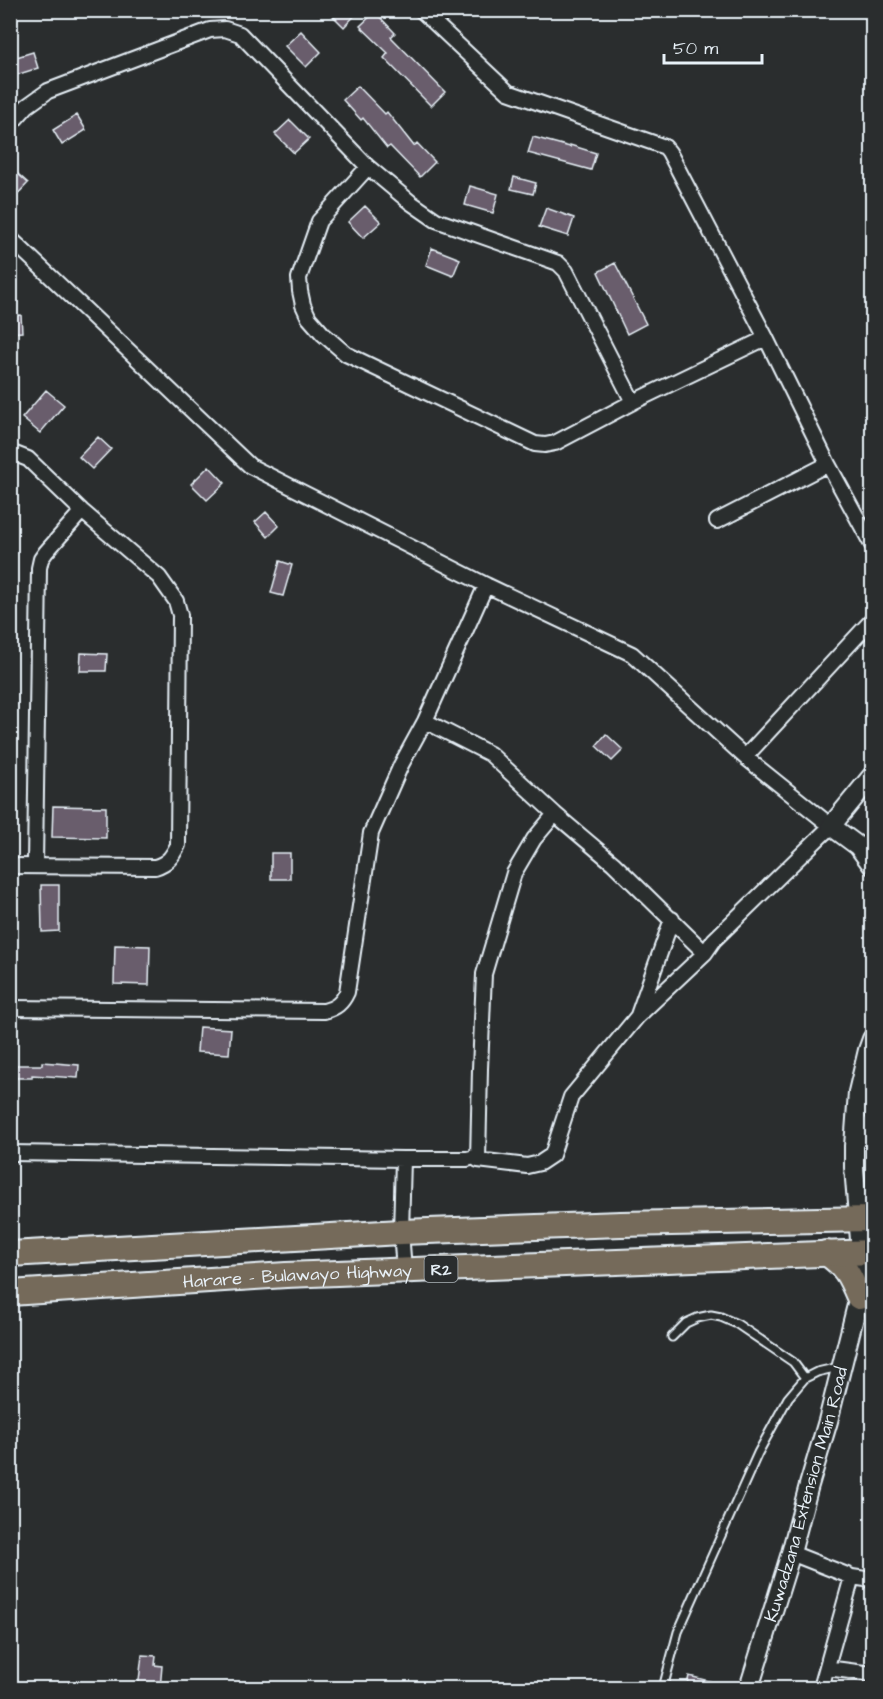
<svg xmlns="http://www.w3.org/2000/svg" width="883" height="1699" font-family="'Architects Daughter',sans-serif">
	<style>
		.building { fill: #695d6c; stroke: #e8f1f8; stroke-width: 1.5 }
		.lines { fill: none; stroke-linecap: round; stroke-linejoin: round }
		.service-casing { stroke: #e8f1f8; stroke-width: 11 }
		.minor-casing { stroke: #e8f1f8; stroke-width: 18 }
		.tertiary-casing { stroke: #e8f1f8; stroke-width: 22 }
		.trunk-casing { stroke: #e8f1f8; stroke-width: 28 }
		.service { stroke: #2a2d2e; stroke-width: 7 }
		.minor { stroke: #2a2d2e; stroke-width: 14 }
		.tertiary { stroke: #2a2d2e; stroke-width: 18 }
		.trunk { stroke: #746a5a; stroke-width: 24 }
		.labels { text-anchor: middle; stroke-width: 6; stroke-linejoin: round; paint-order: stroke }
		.shield { fill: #2a2d2e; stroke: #afb6bb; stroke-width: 1.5 }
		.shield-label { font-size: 16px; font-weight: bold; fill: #e8f1f8 }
		.street-label { font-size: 18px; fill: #e8f1f8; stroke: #2a2d2e }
	</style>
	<rect width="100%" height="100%" fill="#2a2d2e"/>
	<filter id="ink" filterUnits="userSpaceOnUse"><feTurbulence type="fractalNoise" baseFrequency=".0167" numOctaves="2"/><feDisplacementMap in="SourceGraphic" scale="12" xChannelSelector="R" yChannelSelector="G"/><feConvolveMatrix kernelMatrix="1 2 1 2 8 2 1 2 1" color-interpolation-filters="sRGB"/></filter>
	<g filter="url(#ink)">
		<path class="building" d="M327,10h33l-16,17z
			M375,12l20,21 -4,4 54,55 -14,14 -47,-48 4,-5 -28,-27z
			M301,31l20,21 -15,15 -21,-21z
			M33,52l5,16 -28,9v-18z
			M358,86l27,28 2,-2 27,34 3,-3 18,19 -15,15 -30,-31 -3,2 -24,-30 -2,2 -18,-20z
			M77,115l9,15 -24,15 -9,-15z
			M290,120l19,19 -15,14 -19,-19z
			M533,137l37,10v-2l26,8 -5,17 -63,-17z
			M10,167l18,16 -18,19z
			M514,177l22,6 -3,11 -22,-5z
			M470,186l28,8 -5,19 -28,-8z
			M365,206l16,16 -18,16 -15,-16z
			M546,208l28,10 -6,18 -29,-9z
			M432,248l28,11 -7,17 -27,-11z
			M615,263l31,61 -19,10 -29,-62z
			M21,315l1,17 -12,1v-17z
			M46,390l18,15 -24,28 -18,-15z
			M98,437l13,12 -19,20 -13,-12z
			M209,466l16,17 -18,17 -16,-16z
			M266,512l13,14 -11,11 -13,-15z
			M280,561l12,4 -9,31 -12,-3z
			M81,653l26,1 -1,17h-26z
			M606,734l17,16 -11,11 -16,-15z
			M53,806l53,1v31l-54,-1z
			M271,853h19v26h-19z
			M41,885h18v46l-17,1z
			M115,945l35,1 -1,39 -35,-1z
			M199,1027l32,2 -2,25 -32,-2z
			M42,1062l37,3 -1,13 -46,-3v3h-22v-13h32z
			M142,1655l14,1 -1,9 7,1 -2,23h-22z
			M689,1676l36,9v4h-39z"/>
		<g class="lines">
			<g class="service-casing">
				<path id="service" d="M672,1337l14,-14 11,-5 14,-3 10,2 16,7 56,38 12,16
					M663,1688l15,-56 80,-179 30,-55 17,-20 12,-6 22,-5"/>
			</g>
			<g class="minor-casing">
				<path id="minor" d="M421,10l87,82 157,55 4,5 97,186 62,126 44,81
					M10,125l17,-19 21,-15 162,-61 15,-1 15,5 128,133 42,35 26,18 122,43 8,8 67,131
					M368,167l-49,54 -20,57 1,13 3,14 6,13 14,16 23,20 189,90 10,1 10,-2 78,-41 133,-64
					M10,238l240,228 236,119 146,69 113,103 86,69 -117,114 -9,13 -68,64 -66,80 -19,58 -12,8 -13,3 -49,-6 -3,-3 -8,2h-64l-393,-6
					M10,452l18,7 54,52 77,66 17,24 4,14 -2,230c-6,12 -10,18 -23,22l-145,-1
					M717,521l111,-57
					M425,721l65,33 65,60 58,49 92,90
					M745,757l127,-137
					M35,865l4,-297 2,-9 5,-7 36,-41
					M10,1008l314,3c12,-3 18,-8 23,-19l24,-159 30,-68 24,-44 61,-136
					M638,1015l34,-96
					M403,1159l-2,73 3,38
					M478,1160l2,-91 4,-95 30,-101 20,-34 21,-25
					M791,1553l61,24 20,3
					M827,1668l45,6
					M821,1688l31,-111"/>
			</g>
			<g class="tertiary-casing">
				<g id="tertiary">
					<path d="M872,776l-41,50 27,20 14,19"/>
					<path d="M857,1122l15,20"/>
					<path id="s1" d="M749,1688l42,-135 18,-68 19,-64 31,-124 2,-45 -7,-85v-21l4,-54 10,-42 4,-11"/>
				</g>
			</g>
			<g class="trunk-casing">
				<g id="trunk">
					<path d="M826,1253c20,13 24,23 33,44"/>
					<path d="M10,1254l391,-22 220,-8 251,-5"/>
					<path id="s2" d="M10,1293l276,-18 586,-23"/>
				</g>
			</g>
			<use href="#service" class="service"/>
			<use href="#minor" class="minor"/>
			<use href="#tertiary" class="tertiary"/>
			<use href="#trunk" class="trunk"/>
		</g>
	</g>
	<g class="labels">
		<rect class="shield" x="424.5" y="1256" width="33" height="26" rx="4.5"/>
		<g class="shield-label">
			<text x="441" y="1275">R2</text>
		</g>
		<g class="street-label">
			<text dy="6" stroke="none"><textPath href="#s2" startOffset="288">Harare - Bulawayo Highway</textPath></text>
			<text dy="6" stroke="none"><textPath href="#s1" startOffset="202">Kuwadzana Extension Main Road</textPath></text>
		</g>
	</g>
	<rect width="883" height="1699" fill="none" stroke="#2a2d2e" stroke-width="36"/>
	<rect x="18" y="18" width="847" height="1663" fill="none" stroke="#e8f1f8" stroke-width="2" filter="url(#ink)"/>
	<path d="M664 54v9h98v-9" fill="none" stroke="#e8f1f8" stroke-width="3"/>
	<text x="673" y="54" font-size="18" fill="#e8f1f8" stroke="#2a2d2e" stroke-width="4.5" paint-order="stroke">50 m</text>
</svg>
